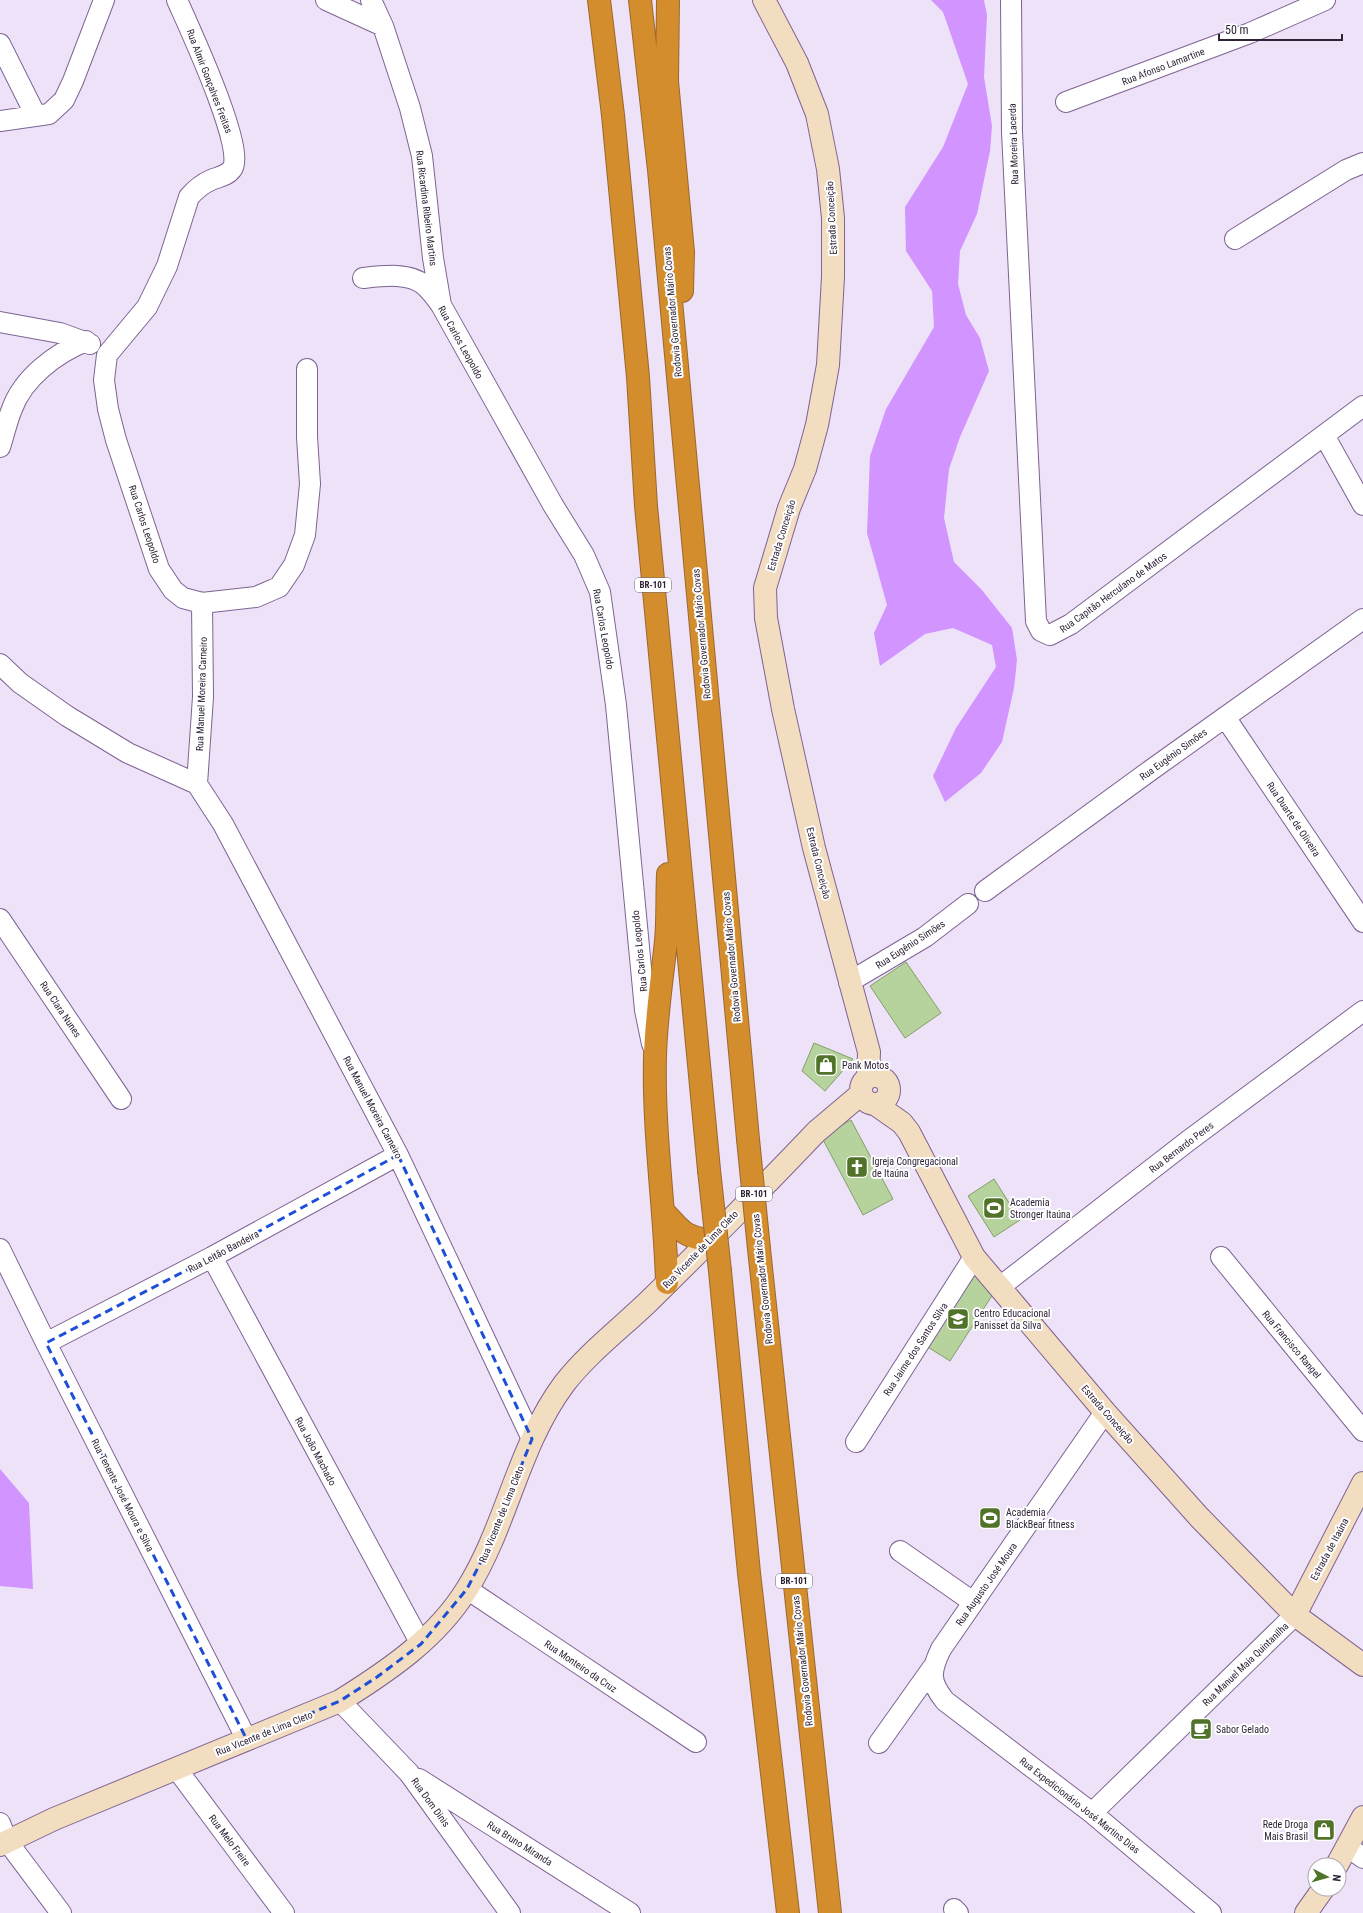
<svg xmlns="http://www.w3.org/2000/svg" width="1363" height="1913" font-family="'Roboto Condensed',sans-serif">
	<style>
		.forest { fill: #d294fe }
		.building { fill: #b7d39d; stroke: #849f6a }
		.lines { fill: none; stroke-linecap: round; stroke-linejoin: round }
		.street-casing { stroke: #7e6393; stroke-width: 22 }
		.secondary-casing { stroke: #7e6393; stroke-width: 24 }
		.highway-casing { stroke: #9a6830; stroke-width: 24 }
		.street { stroke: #fff; stroke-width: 20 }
		.secondary { stroke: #f2ddc0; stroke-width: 22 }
		.highway { stroke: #d38d2d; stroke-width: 22 }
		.highway-bridge-casing { stroke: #9a6830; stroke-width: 24; stroke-linecap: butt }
		.highway-bridge { stroke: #d38d2d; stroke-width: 22 }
		.marked { fill: none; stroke: #1d4ed8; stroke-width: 3; stroke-dasharray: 8 5; stroke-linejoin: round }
		.labels { text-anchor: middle; stroke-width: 4; stroke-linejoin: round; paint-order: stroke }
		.shield { fill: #fff; stroke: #6d6573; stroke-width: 1 }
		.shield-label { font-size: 9px; font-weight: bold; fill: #2f2337 }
		.street-label { font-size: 10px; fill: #2f2337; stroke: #fff }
		.poi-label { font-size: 10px; fill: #2f2337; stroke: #fff; text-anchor: start }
	</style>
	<rect width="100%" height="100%" fill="#eee2f8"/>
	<path class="forest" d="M931,0h53l3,15 -3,62 8,49 -2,25 -13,63 -17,37 -2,33 8,31 14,23 9,33 -29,66 -11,32 -5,49 10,44 28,28 30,38 5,32 -3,28 -12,54 -21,31 -36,29 -12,-26 23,-48 40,-61 -4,-22 -39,-17 -28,6 -45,32 -6,-33 13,-28 -20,-72 3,-77 16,-47 48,-82 -2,-36 -26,-40 -1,-44 38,-60 25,-63 -25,-72z
		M0,1469l29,34 4,86 -33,-3z"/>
	<path class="building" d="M906,962l35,51 -36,25 -35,-52z
		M814,1043l39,16 -28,32 -23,-20z
		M851,1120l42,79 -30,16 -42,-79z
		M994,1179l26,41 -26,17 -26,-41z
		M971,1269l22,25 -43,67 -27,-17z"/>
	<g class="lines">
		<g class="street-casing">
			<path id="street" d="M326,0l57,26
				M371,0l12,26 27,82 12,48 11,102 8,47
				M1011,0l1,132 24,489 5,10 9,4 21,-11 292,-218
				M0,44l36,72
				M1066,102l184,-69 75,-33
				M0,121l49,-7 15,-14 9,-19 31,-81
				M1235,239l111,-69 17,-7
				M363,278c18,-2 47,-6 61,7 7,6 12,13 17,20l112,200 31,50 16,37 16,113 29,305 7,34
				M0,322l60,11 30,11
				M107,355l-3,25 4,29 8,31 43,129 14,21 10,8 19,5 54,-6 23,-10 15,-22 11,-30 5,-51 -3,-47v-68
				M107,355l40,-48 20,-41 22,-69c6,-7 13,-13 22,-17 7,-3 16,-4 21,-11 15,-18 -44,-144 -55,-169
				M1324,435l39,70
				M0,447c4,-12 7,-26 12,-38 11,-31 44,-56 74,-68
				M0,664l20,19 47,33 61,37 69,31 26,40 175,331 134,284
				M1225,717l138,205
				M197,784l6,-87 -1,-94
				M985,891l166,-121 212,-151
				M0,919l121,180
				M849,982l76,-45 43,-33
				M0,1249l46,94 201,397
				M212,1257l209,387
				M1221,1257l142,174
				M1001,1286l187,-145 175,-130
				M46,1343l166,-86 186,-102
				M1105,1412l-164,237c-11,23 -12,32 4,52l147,112 119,100
				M856,1442l118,-185
				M900,1551l73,51
				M467,1589l229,153
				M340,1701l69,72 101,140
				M879,1743l54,-76
				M176,1768l108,145
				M419,1779l211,134
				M1092,1813l203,-198
				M0,1823l7,18 54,72
				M1348,1847l15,11
				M954,1909l4,4"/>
		</g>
		<g class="secondary-casing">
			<path id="secondary" d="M764,0l33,63 20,51 11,55 5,49v59l-5,88 -11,60 -12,44 -16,39 -24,80 1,30 17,91 31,139 55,204 -1,25
				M861 1090a14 14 0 1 1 28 0a14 14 0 1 1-28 0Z
				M875,1104l27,19 7,9 65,125 131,155 94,105 96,98 68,50
				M1295,1615l68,-132
				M0,1845l54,-26 286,-118c48,-30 97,-63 127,-112 40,-64 51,-143 97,-205 23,-30 57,-56 84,-82 57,-56 113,-112 168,-170l45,-38
				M1337,1865l26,-48
				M1306,1913l17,-24"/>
		</g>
		<g class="highway-casing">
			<path id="highway" d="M599,0l14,115 25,262 8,129 63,664
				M640,0l19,170 89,969
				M668,0l-1,81 16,171 -1,39
				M664,1212c17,18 19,25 45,28
				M759,1249l71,664
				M720,1271l29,302 39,340
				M667,1283c-2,-75 -14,-151 -12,-227 1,-39 7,-77 11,-115 2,-22 1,-45 2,-67"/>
		</g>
		<use href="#street" class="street"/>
		<use href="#secondary" class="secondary"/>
		<use href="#highway" class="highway"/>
		<g class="highway-bridge-casing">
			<path id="highway-bridge" d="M748,1139l11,110
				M709,1170l11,101"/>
		</g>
		<use href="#highway-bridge" class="highway-bridge"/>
	</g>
	<path class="marked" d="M398,1155l134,284 -42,105 -23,45 -46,55 -44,33 -37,24 -93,39 -201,-397 166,-86z"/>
	<defs>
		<g id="shop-square" transform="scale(1.15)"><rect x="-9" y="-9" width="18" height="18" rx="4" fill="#517229" stroke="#fff"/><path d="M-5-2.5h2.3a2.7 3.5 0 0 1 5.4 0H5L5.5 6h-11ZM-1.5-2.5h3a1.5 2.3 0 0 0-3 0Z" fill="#fff"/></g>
		<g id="church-square" transform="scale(1.15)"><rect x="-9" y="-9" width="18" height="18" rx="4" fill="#517229" stroke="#fff"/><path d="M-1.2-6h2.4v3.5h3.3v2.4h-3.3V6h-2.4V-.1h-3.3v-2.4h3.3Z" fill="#fff"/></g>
		<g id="stadium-square" transform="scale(1.15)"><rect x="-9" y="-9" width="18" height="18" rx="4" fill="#517229" stroke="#fff"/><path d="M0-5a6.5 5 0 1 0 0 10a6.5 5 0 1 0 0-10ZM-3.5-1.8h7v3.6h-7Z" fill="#fff"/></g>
		<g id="school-square" transform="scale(1.15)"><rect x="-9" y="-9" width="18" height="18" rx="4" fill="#517229" stroke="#fff"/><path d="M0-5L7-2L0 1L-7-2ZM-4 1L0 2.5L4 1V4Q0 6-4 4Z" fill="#fff"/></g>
		<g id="cafe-square" transform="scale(1.15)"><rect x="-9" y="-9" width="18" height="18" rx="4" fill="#517229" stroke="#fff"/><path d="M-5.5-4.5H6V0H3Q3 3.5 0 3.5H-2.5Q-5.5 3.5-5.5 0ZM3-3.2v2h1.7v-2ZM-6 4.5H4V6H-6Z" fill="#fff"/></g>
	</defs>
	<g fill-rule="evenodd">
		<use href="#shop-square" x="826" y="1065"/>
		<use href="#church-square" x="857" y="1167"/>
		<use href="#stadium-square" x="994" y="1208"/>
		<use href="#school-square" x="958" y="1319"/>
		<use href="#stadium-square" x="990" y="1518"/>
		<use href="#cafe-square" x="1201" y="1729"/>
		<use href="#shop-square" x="1324" y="1830"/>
	</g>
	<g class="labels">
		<g class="shield">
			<rect x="635" y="578" width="36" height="14" rx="3"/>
			<rect x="736" y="1187" width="36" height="14" rx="3"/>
			<rect x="776" y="1574" width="36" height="14" rx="3"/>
		</g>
		<g class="shield-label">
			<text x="653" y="588">BR-101</text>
			<text x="754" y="1197">BR-101</text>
			<text x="794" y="1584">BR-101</text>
		</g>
		<g class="street-label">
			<text transform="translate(1163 66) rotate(-21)" y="4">Rua Afonso Lamartine</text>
			<text transform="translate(210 81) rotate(69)" y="4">Rua Almir Gonçalves Freitas</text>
			<text transform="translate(1013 144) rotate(-92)" y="4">Rua Moreira Lacerda</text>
			<text transform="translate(427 208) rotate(83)" y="4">Rua Ricardina Ribeiro Martins</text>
			<text transform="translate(831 218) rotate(-93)" y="4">Estrada Conceição</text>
			<text transform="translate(672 312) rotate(-95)" y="4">Rodovia Governador Mário Covas</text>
			<text transform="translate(461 342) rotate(61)" y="4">Rua Carlos Leopoldo</text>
			<text transform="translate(145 524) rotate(72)" y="4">Rua Carlos Leopoldo</text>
			<text transform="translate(781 535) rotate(-73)" y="4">Estrada Conceição</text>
			<text transform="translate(1113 592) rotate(-36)" y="4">Rua Capitão Herculano de Matos</text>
			<text transform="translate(604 629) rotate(80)" y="4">Rua Carlos Leopoldo</text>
			<text transform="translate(701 634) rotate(-95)" y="4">Rodovia Governador Mário Covas</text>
			<text transform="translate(201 694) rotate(-88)" y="4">Rua Manuel Moreira Carneiro</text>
			<text transform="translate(1173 754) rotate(-36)" y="4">Rua Eugênio Simões</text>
			<text transform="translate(1294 819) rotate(56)" y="4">Rua Duarte de Oliveira</text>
			<text transform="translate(819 863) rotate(76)" y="4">Estrada Conceição</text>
			<text transform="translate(910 944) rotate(-33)" y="4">Rua Eugênio Simões</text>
			<text transform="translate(639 951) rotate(-96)" y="4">Rua Carlos Leopoldo</text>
			<text transform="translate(731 957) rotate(-95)" y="4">Rodovia Governador Mário Covas</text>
			<text transform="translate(61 1009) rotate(56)" y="4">Rua Clara Nunes</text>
			<text transform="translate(373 1107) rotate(62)" y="4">Rua Manuel Moreira Carneiro</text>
			<text transform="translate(1181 1147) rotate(-37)" y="4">Rua Bernardo Peres</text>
			<text transform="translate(700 1249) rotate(-46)" y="4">Rua Vicente de Lima Cleto</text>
			<text transform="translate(223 1251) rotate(-28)" y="4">Rua Leitão Bandeira</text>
			<text transform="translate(762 1279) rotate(-96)" y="4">Rodovia Governador Mário Covas</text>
			<text transform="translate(1292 1344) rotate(50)" y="4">Rua Francisco Rangel</text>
			<text transform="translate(915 1349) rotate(-57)" y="4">Rua Jaime dos Santos Silva</text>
			<text transform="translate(1108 1414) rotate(49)" y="4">Estrada Conceição</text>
			<text transform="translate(316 1451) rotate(62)" y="4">Rua João Machado</text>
			<text transform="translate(123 1495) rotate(63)" y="4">Rua Tenente José Moura e Silva</text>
			<text transform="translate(501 1514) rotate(-68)" y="4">Rua Vicente de Lima Cleto</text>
			<text transform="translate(1329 1549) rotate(-62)" y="4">Estrada de Itaúna</text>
			<text transform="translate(986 1584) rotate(-55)" y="4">Rua Augusto José Moura</text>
			<text transform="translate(802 1661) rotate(-96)" y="4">Rodovia Governador Mário Covas</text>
			<text transform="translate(1245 1664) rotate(-44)" y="4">Rua Manuel Maia Quintanilha</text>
			<text transform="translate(581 1666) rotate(34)" y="4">Rua Monteiro da Cruz</text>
			<text transform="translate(264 1733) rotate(-22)" y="4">Rua Vicente de Lima Cleto</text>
			<text transform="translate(431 1802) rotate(54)" y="4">Rua Dom Dinis</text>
			<text transform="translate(1080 1805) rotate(38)" y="4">Rua Expedicionário José Martins Dias</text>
			<text transform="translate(230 1840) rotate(53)" y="4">Rua Melo Freire</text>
			<text transform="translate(520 1843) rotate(32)" y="4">Rua Bruno Miranda</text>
		</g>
		<g class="poi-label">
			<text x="842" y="1069">Pank Motos</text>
			<text x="872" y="1165">Igreja Congregacional<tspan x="872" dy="12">de Itaúna</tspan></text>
			<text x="1010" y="1206">Academia<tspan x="1010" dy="12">Stronger Itaúna</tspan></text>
			<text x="974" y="1317">Centro Educacional<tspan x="974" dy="12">Panisset da Silva</tspan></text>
			<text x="1006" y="1516">Academia<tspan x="1006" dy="12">BlackBear fitness</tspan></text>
			<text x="1216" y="1733">Sabor Gelado</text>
			<text x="1308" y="1828" text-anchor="end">Rede Droga<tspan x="1308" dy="12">Mais Brasil</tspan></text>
		</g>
	</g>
	<g transform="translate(1327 1877) rotate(96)"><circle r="19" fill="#ffffff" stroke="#aca7af"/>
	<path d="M0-3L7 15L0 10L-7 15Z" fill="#517229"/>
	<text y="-6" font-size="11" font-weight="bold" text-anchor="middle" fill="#2f2337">N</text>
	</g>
	<path d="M1219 34v6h123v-6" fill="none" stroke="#2f2337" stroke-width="2"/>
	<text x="1225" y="34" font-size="12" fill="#2f2337" stroke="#ffffff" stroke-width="3" paint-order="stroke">50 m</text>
</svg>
